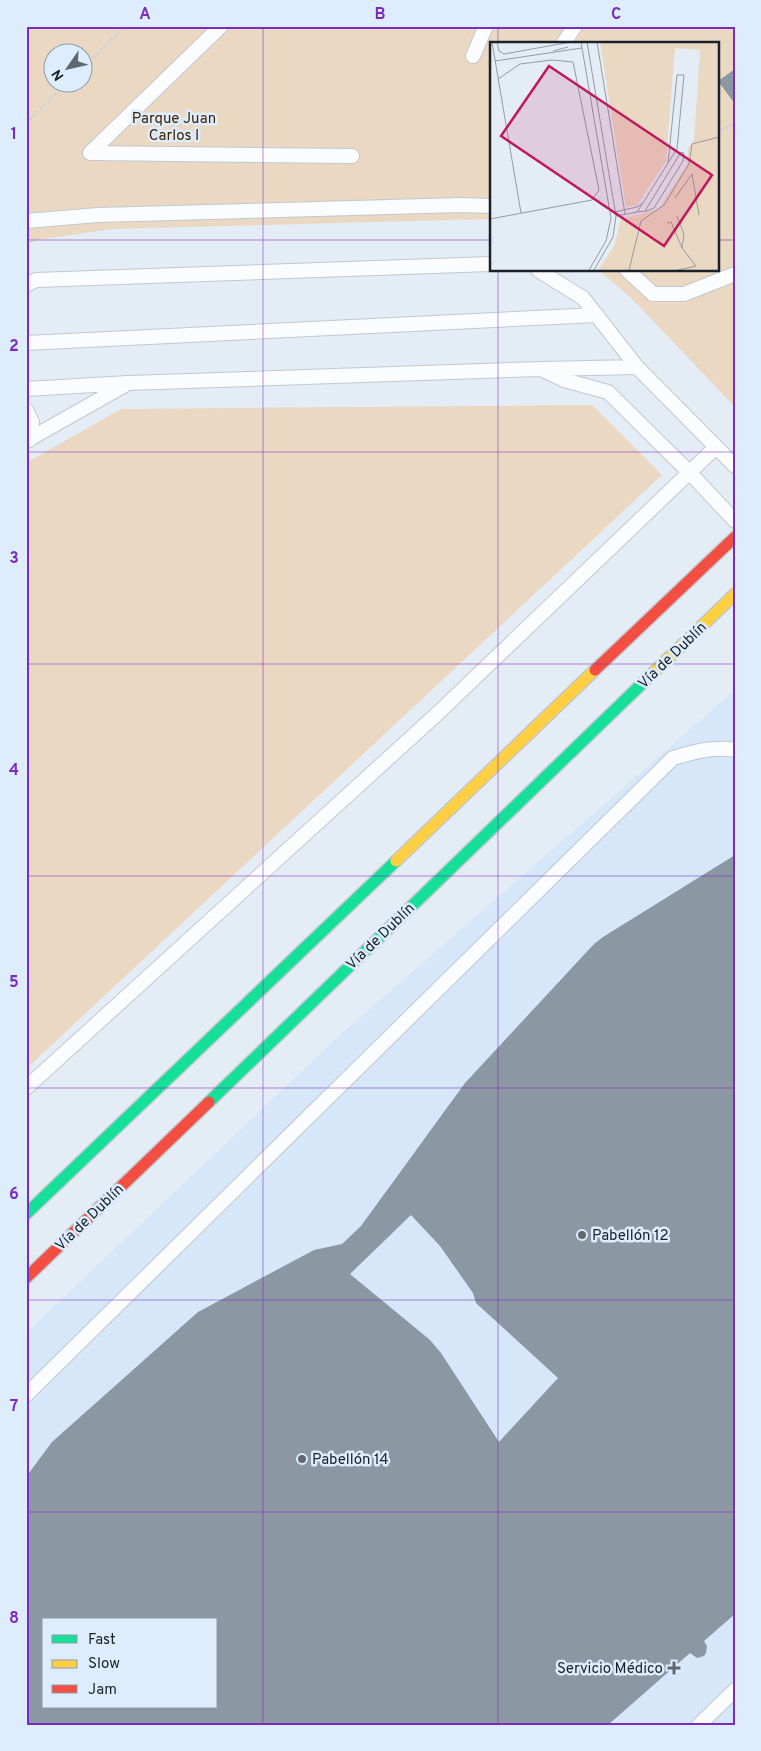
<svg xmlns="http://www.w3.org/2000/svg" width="761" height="1751" font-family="Overpass,sans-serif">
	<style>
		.built { fill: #d5e7f9; fill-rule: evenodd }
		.green { fill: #ebd8c3; fill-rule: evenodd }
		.building { fill: #8b97a3; fill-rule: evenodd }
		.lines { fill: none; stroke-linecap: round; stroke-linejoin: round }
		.lane-casing { stroke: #c0c8d0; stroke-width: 16 }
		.fast-casing { stroke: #c0c8d0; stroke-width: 14 }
		.slow-casing { stroke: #c0c8d0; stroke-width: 14 }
		.jam-casing { stroke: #c0c8d0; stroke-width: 14 }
		.path { stroke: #d0d3d6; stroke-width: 3; stroke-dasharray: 2.5 2.5; stroke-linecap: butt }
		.lane { stroke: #fbfcfe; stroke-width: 14 }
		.fast { stroke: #16e098; stroke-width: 11 }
		.slow { stroke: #ffcf43; stroke-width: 11 }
		.jam { stroke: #f24e42; stroke-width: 11 }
		.grid { fill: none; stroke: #7b2cbf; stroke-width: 1; stroke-opacity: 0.55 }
		.poi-dot { fill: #616871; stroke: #ddedfd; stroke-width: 2 }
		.labels { text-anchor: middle; stroke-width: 5; stroke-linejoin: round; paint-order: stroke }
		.park-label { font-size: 15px; fill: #402400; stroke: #ddedfd }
		.street-label { font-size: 15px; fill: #1a2129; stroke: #ddedfd }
		.poi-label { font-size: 15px; fill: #1a2129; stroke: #ddedfd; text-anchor: start }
		.inset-road { fill: none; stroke: #939ba4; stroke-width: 1 }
		.view { fill: #c2185b; fill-opacity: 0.15; stroke: #c2185b; stroke-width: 2.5 }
		.inset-edge { fill: none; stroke: #1a2129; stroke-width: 2.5 }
		.neatline { fill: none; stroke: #7b2cbf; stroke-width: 2 }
		.grid-label { font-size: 16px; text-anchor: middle; font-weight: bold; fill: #7b2cbf }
	</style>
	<rect width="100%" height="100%" fill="#e4edf6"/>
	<path class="built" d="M735,690v1035h-709v-392l314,-298zM44,1620h172v87h-172z"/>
	<path class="green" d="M26,26h709v381l-102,-107 -34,-30h118v-226h-226v175l-378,10 -77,11 -10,5zM52,52h30v30h-30z
		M592,405l70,70 -636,594v-606l95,-54z"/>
	<path class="building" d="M735,69v35l-17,-23z
		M735,855v759l-31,27 3,5 -1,7 -2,3 -7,2 -7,-5 -82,72h-582v-248l26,-35 146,-130 116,-62 28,-6 19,-18 104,-143 129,-139 9,-7zM411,1215l29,31 33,47 3,10 82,75 -59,64 -58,-89 -11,-13 -80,-66zM44,1620h172v87h-172z"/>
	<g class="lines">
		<g class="lane-casing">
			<path id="lane" d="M221,26l-131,127 262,3
				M563,44l12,-18
				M473,56l13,-30
				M26,221l72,-6 363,-10 30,1
				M538,270l45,28 54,69
				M627,270l26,24h31l51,-20
				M26,285l10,-5 455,-16
				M26,343l571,-28
				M26,389l102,-6 413,-14
				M26,410l6,12 -3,18
				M26,441l99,-56
				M735,466l-98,-99 -96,2 23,11 44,12 82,81 45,48
				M26,1088l411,-374 279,-267
				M26,1395l647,-637c20,-6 41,-12 62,-8
				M699,1725l36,-35"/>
		</g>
		<g class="fast-casing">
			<path id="fast" d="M209,1102l442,-427
				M26,1214l370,-353"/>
		</g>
		<g class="slow-casing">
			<path id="slow" d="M651,675l84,-81
				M396,861l199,-191"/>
		</g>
		<g class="jam-casing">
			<path id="jam" d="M595,670l140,-133
				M26,1278l183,-176"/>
		</g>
		<path class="path" d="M82,68l43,-42
			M26,123l41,-41
			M717,133l18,-10"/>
		<use href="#lane" class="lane"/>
		<use href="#fast" class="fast"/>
		<use href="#slow" class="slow"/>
		<use href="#jam" class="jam"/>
	</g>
	<path class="grid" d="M263,26v1699M498,26v18M26,240h465M717,240h18M498,270v1455M26,452h709M26,664h709M26,876h709M26,1088h709M26,1300h709M26,1512h709"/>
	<g class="poi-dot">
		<circle cx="582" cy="1235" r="5"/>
		<circle cx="302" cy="1459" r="5"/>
		<path d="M671.5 1660.5h5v5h5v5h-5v5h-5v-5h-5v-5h5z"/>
	</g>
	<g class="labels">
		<g class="park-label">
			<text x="174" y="123">Parque Juan<tspan x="174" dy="17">Carlos I</tspan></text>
		</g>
		<g class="street-label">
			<text transform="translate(672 655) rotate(-44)" y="5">Vía de Dublín</text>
			<text transform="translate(380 936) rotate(-44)" y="5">Vía de Dublín</text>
			<text transform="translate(89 1217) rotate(-44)" y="5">Vía de Dublín</text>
		</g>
		<g class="poi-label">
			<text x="592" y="1240">Pabellón 12</text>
			<text x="312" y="1464">Pabellón 14</text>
			<text x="663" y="1673" text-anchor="end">Servicio Médico</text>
		</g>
	</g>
	<g transform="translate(490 42)">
		<rect width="229" height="229" fill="#e4edf6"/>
		<path d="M110,0h119v228h-121l16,-24 7,-27 38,-10 28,-45 1,-16 6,-8 6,-90 -25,-2 -9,113 -29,44 -11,2z" fill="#ebd8c3"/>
		<path class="inset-road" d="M2,0l29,171M7,0l2,9 5,3 67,-12M91,0l30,176 -5,23 -17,29M97,0l29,174 -3,21 -19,33M107,0l28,172M63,9l15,-4M5,19l87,-13M185,156l17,-24 7,41M153,161l25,-40 7,-11 2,-3 7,-74h-7l-9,88M125,170l22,-5 6,-4 -6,9 -21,4M147,170l8,-1h2l7,-3 29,-47 1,-8 -3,-1 -36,59M187,174l7,18 -2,14M0,177l102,-19 7,-10 -26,-128 -21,-2 -32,4 -22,15M177,181l4,-1 11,26 14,18 -18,4M139,228l12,-49 23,-16 25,-41 3,-20 27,-7"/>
		<path class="view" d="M59,24l163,109 -48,71 -163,-110z"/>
		<rect width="229" height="229" class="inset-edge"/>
	</g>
	<rect width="761" height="1751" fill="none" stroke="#ddedfd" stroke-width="55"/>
	<rect x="42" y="1618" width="175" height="90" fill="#ddedfd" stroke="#8f9ba8"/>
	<rect x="52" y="1635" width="25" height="8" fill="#16e098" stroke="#8f9ba8"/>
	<text x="88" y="1644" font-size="15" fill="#1a2129">Fast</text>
	<rect x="52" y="1660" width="25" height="8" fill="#ffcf43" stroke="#8f9ba8"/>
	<text x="88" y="1668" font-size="15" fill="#1a2129">Slow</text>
	<rect x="52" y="1685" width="25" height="8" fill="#f24e42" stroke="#8f9ba8"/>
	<text x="88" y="1694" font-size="15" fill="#1a2129">Jam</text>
	<g transform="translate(68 68) rotate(236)"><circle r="24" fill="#ddedfd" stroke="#8f9ba8"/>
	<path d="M0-4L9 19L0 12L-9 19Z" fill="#616871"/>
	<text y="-8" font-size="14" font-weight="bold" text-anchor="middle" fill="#1a2129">N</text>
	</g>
	<rect x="28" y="28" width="706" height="1696" class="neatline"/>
	<g class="grid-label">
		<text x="145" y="19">A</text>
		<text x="380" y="19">B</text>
		<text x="616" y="19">C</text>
		<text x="14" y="139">1</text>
		<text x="14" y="351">2</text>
		<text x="14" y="563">3</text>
		<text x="14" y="775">4</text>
		<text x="14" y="987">5</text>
		<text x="14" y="1199">6</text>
		<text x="14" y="1411">7</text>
		<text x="14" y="1623">8</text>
	</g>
</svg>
